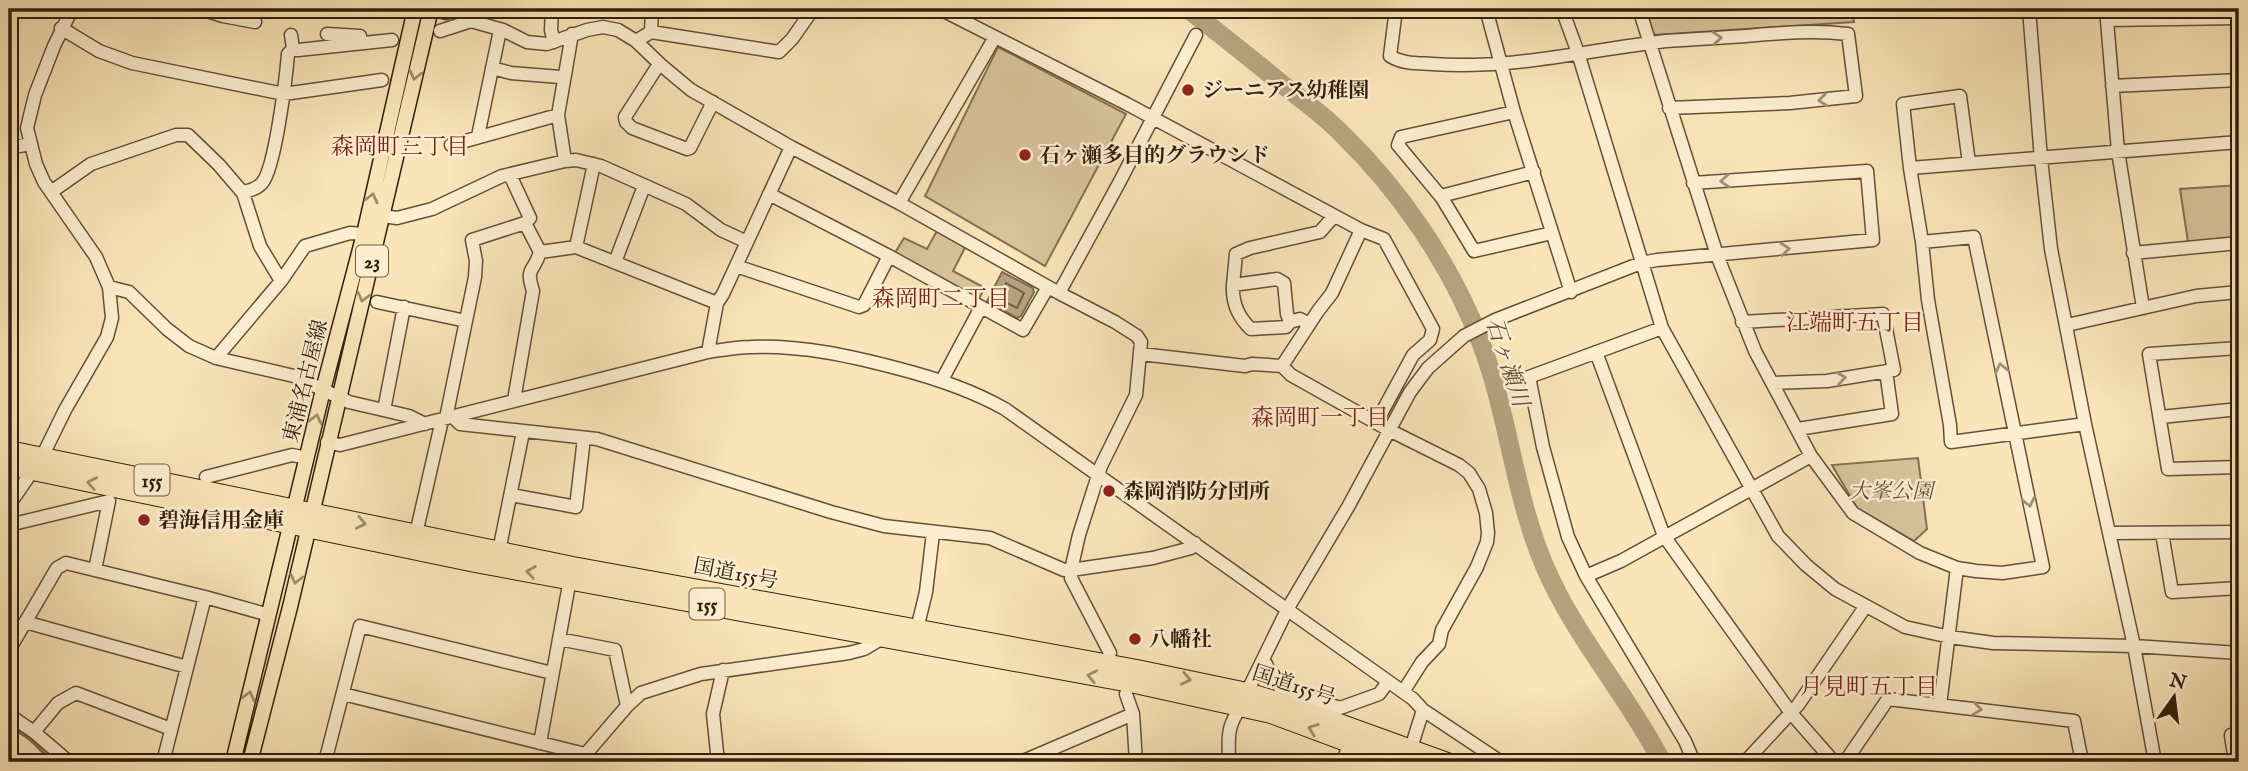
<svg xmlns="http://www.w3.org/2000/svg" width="2248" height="771" font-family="'IM FELL English','Noto Serif JP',serif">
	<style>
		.green { fill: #d8c39b; stroke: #867054; stroke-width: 2 }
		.water { fill: #b6a17e; stroke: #826d50; stroke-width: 2 }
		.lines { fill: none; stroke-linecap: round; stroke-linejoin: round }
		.shore { stroke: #746045; stroke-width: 2 }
		.stream { stroke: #826d50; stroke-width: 3.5 }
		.river { stroke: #b6a17e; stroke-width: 19 }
		.minor-casing { stroke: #655037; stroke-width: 15 }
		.major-casing { stroke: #331e0c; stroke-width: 17 }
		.highway-casing { stroke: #331e0c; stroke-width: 20 }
		.minor { stroke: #fceed1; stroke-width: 12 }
		.major { stroke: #fae5b8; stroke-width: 14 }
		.highway { stroke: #fae5b8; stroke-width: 18 }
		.oneway { stroke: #a29078 }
		.oneway2 { stroke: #a08b6b }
		.poi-dot { fill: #8f2418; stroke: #fceed1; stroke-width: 2.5 }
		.labels { text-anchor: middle; stroke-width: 5; stroke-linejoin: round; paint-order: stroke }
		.shield { fill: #fceed1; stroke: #6f5c47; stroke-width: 2 }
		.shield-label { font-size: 19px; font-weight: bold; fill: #331e0c }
		.poi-label { font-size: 21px; font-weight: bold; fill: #331e0c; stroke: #fceed1; text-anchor: start }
		.street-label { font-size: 21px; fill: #331e0c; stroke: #fceed1 }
		.park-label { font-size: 21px; font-style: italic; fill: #655037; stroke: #fceed1 }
		.neighbourhood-label { font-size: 23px; fill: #7a1f14; stroke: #fceed1 }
		.water-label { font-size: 23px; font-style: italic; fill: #614c34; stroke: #fceed1 }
	</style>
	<rect width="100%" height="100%" fill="#fae5b8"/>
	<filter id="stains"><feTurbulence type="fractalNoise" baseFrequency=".00286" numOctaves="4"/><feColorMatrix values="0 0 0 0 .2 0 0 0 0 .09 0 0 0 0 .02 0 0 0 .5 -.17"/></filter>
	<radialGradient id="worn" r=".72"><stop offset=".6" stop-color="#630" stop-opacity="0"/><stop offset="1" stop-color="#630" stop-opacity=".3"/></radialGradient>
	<path class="green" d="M1645,9h207l2,13 -200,13z
		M998,47l128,67 -81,152 -120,-70z
		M2239,185v52l-51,5 -8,-53z
		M939,227l29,15 -15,29 32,17 -7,12 -85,-44 11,-18 23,11z
		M1918,458l9,71 -13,12 -57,-33 -25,-43z"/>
	<path class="water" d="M1002,272l31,16 1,4 -13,24 -4,2 -30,-17z"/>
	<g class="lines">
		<path class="shore" d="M1006,283l18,10 -7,15 -19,-10z"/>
		<path class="stream" d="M9,729c17,2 32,21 43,33"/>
		<path class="river" d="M1188,9c32,25 64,50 95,76 20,15 40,30 57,47 60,58 111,132 141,211 28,73 33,152 64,224 30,70 82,127 117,195"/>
		<g class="minor-casing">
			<path id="minor" d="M201,9l22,7 32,6
				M431,9l15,4 12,-4
				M552,9l-1,21 3,12
				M940,9l187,95 234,126 23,9 49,90 -3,11 -17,15 -37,68
				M1396,9l-6,47c13,8 27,7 42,8 79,6 155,-14 234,-23 26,-2 53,-3 80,-5 34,-3 67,-6 102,-2l8,62 -66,7 -121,5
				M1486,9l28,103 57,180
				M1562,9l16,44 84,275 116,208 28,29 29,24 70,38 45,10 43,6 141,3 105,7
				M1639,9l78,246 38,96 56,105 42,57 67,40 37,15 19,3 26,2 41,-6 -69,-330 -52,5
				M2029,9l12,150 10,90 34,175 49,222 21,116
				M2106,9l12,142 25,157
				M2107,20l132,-2
				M61,28l38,23 33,12 152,31 98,-14
				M440,31l31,-10 32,9 24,12 20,2 40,-14 16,-3 15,3 18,11 25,24 30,25 100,57 108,56 160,90 56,29 22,14 4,6 -5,53 -35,71 -22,69 -8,35h-7l-74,-32 -106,-12 -53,-14 -234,-73 -137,-15 -8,-8
				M651,32l1,-23
				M327,34l33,2
				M291,35l2,14 5,1 94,-10
				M636,41l15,-9 128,20 13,-13 21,-30
				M659,64l-34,53 1,5 6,6 55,21 3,-1 23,-46
				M492,68l19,5 49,4 5,-2
				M2112,86l127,-6
				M1514,112l-113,25 -3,8 44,53 32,53 78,-18
				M478,136l21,-101 4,-5
				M451,145l107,-30
				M9,148l21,-4
				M565,161l-7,-46 14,-81
				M1969,163l-9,-67 -57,8 7,64 12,74 6,58 22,125 1,17 134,-18
				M1910,168l329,-26
				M51,192l40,-28 85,-29h12l31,30 24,28 17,53 21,35
				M242,192c7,-1 15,-3 20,-9 13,-14 24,-105 26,-129l5,-5
				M769,194l120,62 134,74 25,-43
				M1441,196l93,-24
				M899,203l96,-166
				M383,216l14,2 35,-9 70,-33 63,-15 11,-1 25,6 85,38 35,26 26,12
				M525,223l15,29 36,-5 141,56
				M576,247l18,-83
				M2133,253l106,-10
				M615,262l29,-76
				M736,266l123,41 5,-2 25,-49
				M1233,285c-1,17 5,32 18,44l35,-2 4,-5
				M109,287l20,5 38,37 22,17 27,12 78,18 55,26 60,14 16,8
				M1059,293l60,-110 77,-148
				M377,302l89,19
				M1742,322l141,-8 11,56 -67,11 -54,2
				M1309,324l-9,-5 -10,3 -3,-8 -3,-31 -7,-4 -44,6 3,-31 14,-6 70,-16 14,-16
				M2067,325l129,-29 43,-4
				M1662,328l-133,49 14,70 25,90 18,39 99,165 9,21
				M2239,348l-90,6 19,115 71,-2
				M708,352l9,-49 6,-9 68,-147
				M1596,352l68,184 127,177 43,49
				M1141,354l104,12 7,-2 30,2 9,9 98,55 70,35 10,8 10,16 7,24 2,20 -1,9 -10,25 -35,63 -3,14 -17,18 -19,30
				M216,358l65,-77 24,-35 45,-13 14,1
				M1282,366l36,-55 14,-18 29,-63
				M942,380l38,-71
				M514,400l19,-109c-8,-25 1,-18 7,-39
				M384,410l20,-103
				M2161,417l78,-8
				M446,418l29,-141 1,-16 -4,-21 53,-17 5,-5 -20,-43
				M1798,429l94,-15 -6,-43
				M327,442l13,3 368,-93c15,-2 29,-5 43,-5 51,-2 100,9 149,22 38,10 71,21 105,40l408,290 10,11 78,52
				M206,477l86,-22 15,3
				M511,495l65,12 8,-69
				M9,505l33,-48 23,-47 42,-73 5,-19 -3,-31 -13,-30 -52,-75 -8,-18 -9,-36 8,-33 19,-49 18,-37
				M9,525l100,-24 -14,69
				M2109,533l130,-1
				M2162,533l10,59 67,-4
				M416,534l26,-114
				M499,551l24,-119
				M1586,576l35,-15 190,-105
				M25,622l162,45
				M917,629l9,-37 7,-59
				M559,639l56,11 12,56
				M9,650l48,-82 9,-5 139,34 64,18
				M1110,653l-39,-75v-8l82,-12 38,-10 4,-5
				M1261,663l5,1 8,17 8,8 58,19 39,-14 9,-12
				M343,694l242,60
				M1126,694l7,20 3,48
				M1940,705l17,-137
				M9,715l25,17 35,30
				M34,732l24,-29 18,-10 95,36
				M540,743l30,-164
				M1411,748l12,-38
				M163,762l42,-165
				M325,762l35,-136 192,47
				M579,762l48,-56 14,-13 60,-19 148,-21 15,-4 20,-12
				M718,762l-5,-48 10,-44
				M1021,762l112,-48
				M1229,762c0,-12 -2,-28 3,-39 4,-11 11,-18 15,-31l41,-84 60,-101 62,-115 18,-24 36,-32 31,-16 146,-57 16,-3 216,-20 -6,-69 -174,12
				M1334,762l10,-4 6,-15
				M1745,762l53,-57 67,-98
				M1845,762l43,-63 186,22 8,41
				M2235,762l-4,-27h8"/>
		</g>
		<g class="major-casing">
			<path id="major" d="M233,762l90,-372 41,-156 51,-225
				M250,762l40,-155 141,-598"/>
		</g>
		<g class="highway-casing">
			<path id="highway" d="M9,450l564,116 564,103 110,23 34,10 166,60
				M9,466l466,97 660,121 136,30 129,48"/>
		</g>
		<use href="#minor" class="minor"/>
		<use href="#major" class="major"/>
		<use href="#highway" class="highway"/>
	</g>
	<defs><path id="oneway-chevron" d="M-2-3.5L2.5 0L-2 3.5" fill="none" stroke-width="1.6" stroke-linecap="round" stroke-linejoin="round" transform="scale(1.75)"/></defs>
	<g class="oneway">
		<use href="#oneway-chevron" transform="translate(1717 38) rotate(-4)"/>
		<use href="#oneway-chevron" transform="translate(1823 100) rotate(174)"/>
		<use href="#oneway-chevron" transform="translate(1725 181) rotate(176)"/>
		<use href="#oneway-chevron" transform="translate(1785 249) rotate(-5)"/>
		<use href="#oneway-chevron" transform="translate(2001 368) rotate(-102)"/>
		<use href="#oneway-chevron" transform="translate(1841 378) rotate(-9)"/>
		<use href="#oneway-chevron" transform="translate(2029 502) rotate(78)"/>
		<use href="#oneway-chevron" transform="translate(1977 709) rotate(7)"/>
	</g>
	<g class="oneway2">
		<use href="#oneway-chevron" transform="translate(415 75) rotate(103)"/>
		<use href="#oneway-chevron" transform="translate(372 198) rotate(-77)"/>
		<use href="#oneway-chevron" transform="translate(363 297) rotate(104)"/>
		<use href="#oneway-chevron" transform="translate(316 419) rotate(-76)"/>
		<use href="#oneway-chevron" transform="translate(92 483) rotate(-168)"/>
		<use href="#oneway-chevron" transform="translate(361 523) rotate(12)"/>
		<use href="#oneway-chevron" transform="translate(531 572) rotate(-171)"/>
		<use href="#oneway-chevron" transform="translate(296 579) rotate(103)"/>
		<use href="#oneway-chevron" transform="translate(1092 676) rotate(-169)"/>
		<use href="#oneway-chevron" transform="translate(1186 679) rotate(12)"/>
		<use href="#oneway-chevron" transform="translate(249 696) rotate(-76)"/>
		<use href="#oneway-chevron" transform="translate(1313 729) rotate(-160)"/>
	</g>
	<g class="poi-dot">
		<circle cx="1188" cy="90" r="7"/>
		<circle cx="1025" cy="155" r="7"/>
		<circle cx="1109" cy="491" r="7"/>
		<circle cx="144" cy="520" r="7"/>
		<circle cx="1135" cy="639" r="7"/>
	</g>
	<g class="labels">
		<g class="shield">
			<rect x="356" y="245.5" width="32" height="31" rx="5"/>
			<rect x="134.5" y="464.5" width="35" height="31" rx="5"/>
			<rect x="689.5" y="588.5" width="35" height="31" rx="5"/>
		</g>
		<g class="shield-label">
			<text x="372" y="268">23</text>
			<text x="152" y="487">155</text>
			<text x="707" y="611">155</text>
		</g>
		<g class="poi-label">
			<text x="1202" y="97">ジーニアス幼稚園</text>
			<text x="1039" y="162">石ヶ瀬多目的グラウンド</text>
			<text x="1123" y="498">森岡消防分団所</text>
			<text x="158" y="527">碧海信用金庫</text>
			<text x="1149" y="646">八幡社</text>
		</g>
		<g class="street-label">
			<text transform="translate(305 381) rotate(-76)" y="7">東浦名古屋線</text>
			<text transform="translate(736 573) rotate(11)" y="7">国道155号</text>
			<text transform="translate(1294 685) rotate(18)" y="7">国道155号</text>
		</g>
		<g class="park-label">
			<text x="1891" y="498">大峯公園</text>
		</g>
		<g class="neighbourhood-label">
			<text x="400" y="154">森岡町三丁目</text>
			<text x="941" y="306">森岡町二丁目</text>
			<text x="1855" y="330">江端町五丁目</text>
			<text x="1320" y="425">森岡町一丁目</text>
			<text x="1869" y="694">月見町五丁目</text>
		</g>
		<g class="water-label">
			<text transform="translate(1508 362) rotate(72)" y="8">石ヶ瀬川</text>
		</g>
	</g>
	<rect width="2248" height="771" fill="none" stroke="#fae5b8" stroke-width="35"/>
	<rect x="10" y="10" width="2227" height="750" fill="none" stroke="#331e0c" stroke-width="3.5"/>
	<rect x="18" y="18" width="2213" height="736" fill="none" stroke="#331e0c" stroke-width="2"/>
	<g transform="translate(2174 697) rotate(14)" stroke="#fceed1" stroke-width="5" paint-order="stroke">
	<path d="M0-5L12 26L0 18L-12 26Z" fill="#331e0c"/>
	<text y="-10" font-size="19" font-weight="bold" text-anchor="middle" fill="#331e0c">N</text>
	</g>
	<rect width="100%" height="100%" filter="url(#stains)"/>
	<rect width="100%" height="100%" fill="url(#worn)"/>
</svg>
